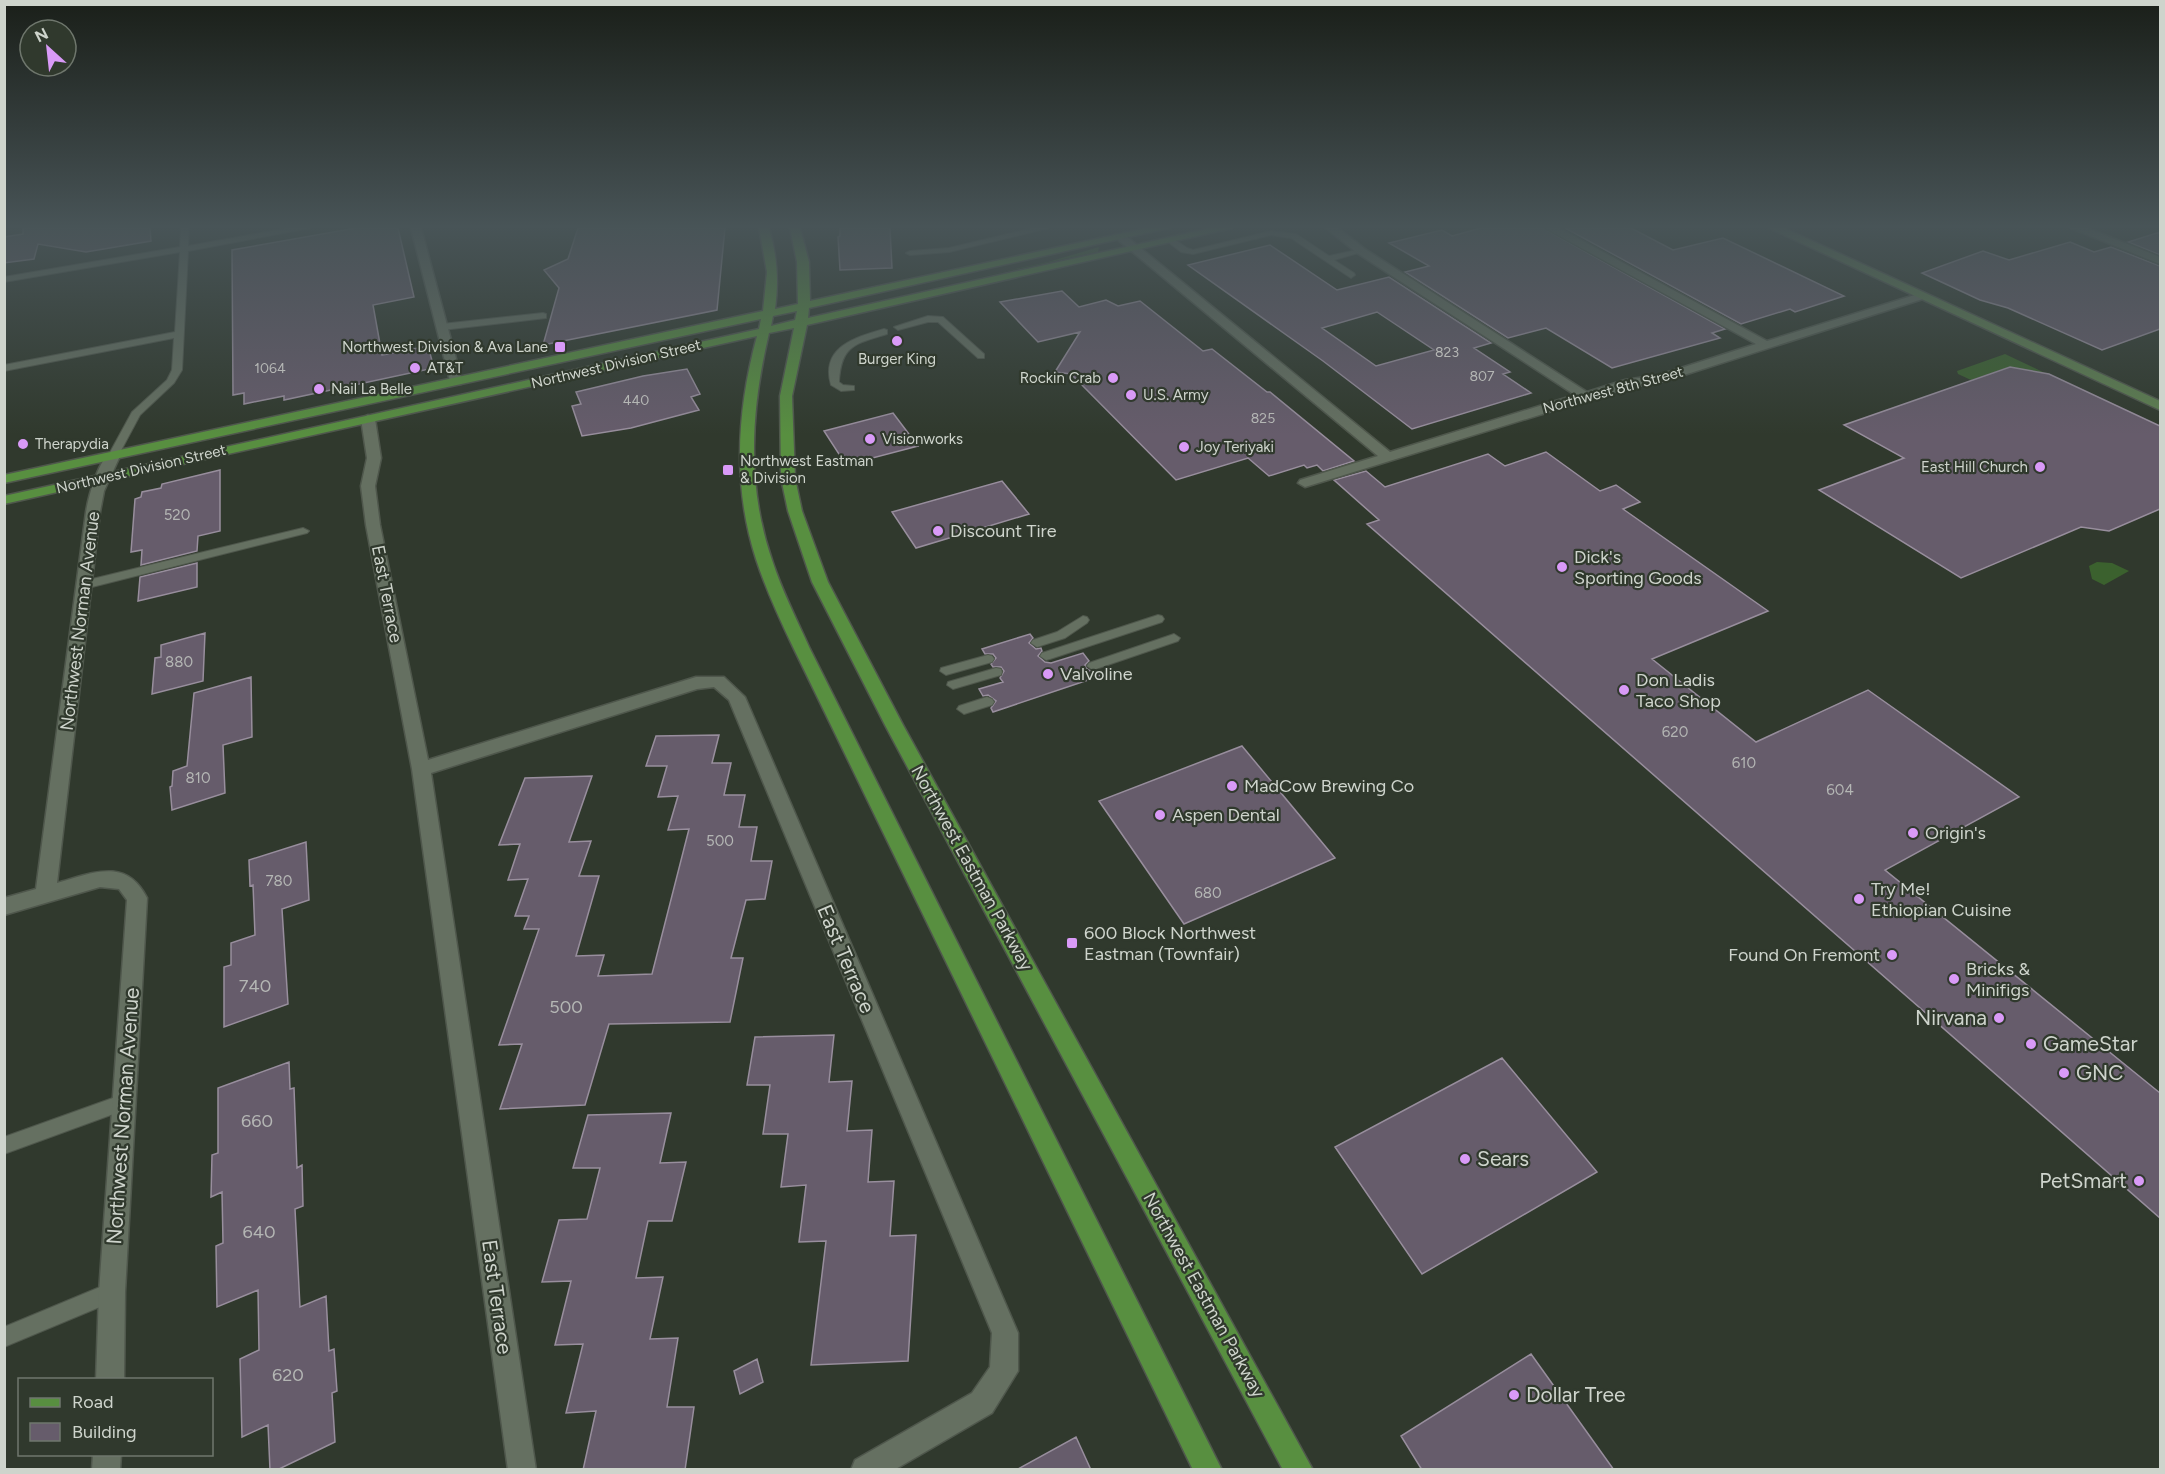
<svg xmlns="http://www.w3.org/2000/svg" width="2165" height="1474" font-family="Figtree,sans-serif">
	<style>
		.green { fill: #3b612e }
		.building { fill: #665c6b; stroke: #988e9d; stroke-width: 1.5; fill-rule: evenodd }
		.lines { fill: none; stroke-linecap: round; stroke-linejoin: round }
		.lane-casing { stroke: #4f574c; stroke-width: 2 }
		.street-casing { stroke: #4f574c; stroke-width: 3 }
		.secondary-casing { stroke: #4f574c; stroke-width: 3 }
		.primary-casing { stroke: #4f574c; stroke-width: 3 }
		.lane { fill: #657061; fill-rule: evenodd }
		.street { fill: #657061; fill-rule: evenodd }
		.secondary { fill: #5e7f50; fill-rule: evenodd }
		.primary { fill: #588f40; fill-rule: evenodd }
		.poi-dot { fill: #d99af7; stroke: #30392d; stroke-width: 2 }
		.labels { text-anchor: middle; stroke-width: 4.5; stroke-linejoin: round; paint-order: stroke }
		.far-number-label { font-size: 14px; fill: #b4b6b4 }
		.far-poi-label { font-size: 15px; fill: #ced4cc; stroke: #30392d; text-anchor: start }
		.far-street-label { font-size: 15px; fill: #ced4cc; stroke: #30392d }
		.number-label { font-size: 15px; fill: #b4b6b4 }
		.poi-label { font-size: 18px; fill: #ced4cc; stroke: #30392d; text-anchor: start }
		.street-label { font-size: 18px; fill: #ced4cc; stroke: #30392d }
		.near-number-label { font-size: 18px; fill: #b4b6b4 }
		.near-street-label { font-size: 21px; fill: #ced4cc; stroke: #30392d }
		.near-poi-label { font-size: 21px; fill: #ced4cc; stroke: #30392d; text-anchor: start }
	</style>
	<rect width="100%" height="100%" fill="#30392d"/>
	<path class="green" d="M1099,247l-1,5 -181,38 131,-28z
		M2005,354l40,19 -36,-6 -38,13 -13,-6 -1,-3z
		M2097,562l15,1 17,8 -25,14 -12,-6 -3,-13z"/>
	<path class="building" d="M23,228h127l1,13 -65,11 -48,-8 -4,15 -30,4v-26l19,-3z
		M356,228h42l16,69 -41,8 9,50 46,-9 6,22 -150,32v-4l-40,8v-11l-11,2 -1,-145z
		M578,228h147l-8,82 -174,35 16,-57 -15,-18 24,-11z
		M840,228h50l2,40 -52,2 -2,-33 2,-1z
		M1481,228h62l182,101 -13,4 8,5 -108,30 -66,-40 -38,10 -103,-66 24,-6 -40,-23 53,-13 10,6z
		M1565,228h66l42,22 50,-12 121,58 -49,16 -5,-3 -49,15z
		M2160,232v23l-32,-13z
		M2070,242l24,10 17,-5 49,19v63l-58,21 -94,-42 -28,-8 -58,-27 61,-22 26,9z
		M1270,245l67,45 52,-13 102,66 -17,5 36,24 -7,2 28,19 -119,36 -89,-68 -135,-96zM1377,312l57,38 -58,16 -54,-38z
		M1062,291l17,16 27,-7 12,6 22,-5 63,50 9,-2 55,43h3l84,69 -31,10 -6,-6 -10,3 -3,-3 -35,11 -21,-18 -72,22 -105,-106 -16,-2 25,-40 -42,10 -38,-40z
		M2010,367l39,7 111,52v83l-51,22 -28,-4 -120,51 -142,-88 85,-32 -60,-33z
		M687,369l13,25 -9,3 8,13 -68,18 -49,8 -10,-30 9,-2 -5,-12 67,-16z
		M893,413l25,33 -72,19 -22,-34z
		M1546,452l54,39 16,-6 24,17 -17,7 145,102 -116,48 104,83 112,-52 151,107 -134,73 275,223v125l-793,-694 12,-4 -45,-40 32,-9 19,16 103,-33 17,12z
		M220,470v61l-22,5 -1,15 -56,14 1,-15 -11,2 4,-53 6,-2 1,-5 19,-4 1,-4z
		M1002,481l27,33 -113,34 -24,-36z
		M197,563v24l-59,14 2,-24z
		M205,633l-2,48 -51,13 3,-36 6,-1v-12z
		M1030,634l3,4 -4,5 7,6 5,-1 1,3 -4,5 7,6 6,1 32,-10 6,8 -4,4 1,3 6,4 5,-1 3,5 -107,36 -2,-4 5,-7 -8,-6 -5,1 -4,-7 24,-7 -3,-4 4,-7 -3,-4h-8l-2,-3 5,-6 -3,-4h-8l-3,-5z
		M251,677l1,60 -29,8 2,48 -53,17 -2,-23 2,-1 1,-15 14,-5 7,-73z
		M719,735l-7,28h19l-7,32h21l-6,32h18l-6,34h21l-7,38 -19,1 -15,58h12l-13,64 -121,2 -24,81 -85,4 22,-65 -23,1 40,-116h-15l5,-13h-14l13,-37 -20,1 12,-36 -21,1 26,-67 67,-2 -23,66 22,-1 -12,35h20l-23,80 28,-1 -6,21 54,-2 37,-145 -21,1 10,-34 -20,1 9,-31h-21l10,-30z
		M1242,746l93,112 -151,66 -85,-123z
		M306,842l3,58 -27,9 6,95 -64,23v-60l7,-2v-22l24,-8 -2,-50 -3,1 -1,-26z
		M834,1035l-5,47 23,-1 -5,50 25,-1 -4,52 26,-1 -4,55 26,-1 -8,126 -97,4 15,-124 -27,1 7,-57 -25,2 7,-53h-25l7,-49h-23l8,-48z
		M1502,1058l95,114 -175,102 -87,-127z
		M289,1062l1,27 4,-1 3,80 5,-3 1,41 -8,3 5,98 26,-11 3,55 5,-2 3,42 -5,2 3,49 -58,28h-7l-2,-45 -26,12 -2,-78 19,-9 -1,-60 -41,17 -1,-61 7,-3 -1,-51 -11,5 1,-42 6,-2v-65z
		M671,1113l-11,50 26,-1 -14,59h-24l-12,57 27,-1 -13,62 28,-1 -11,69h27l-9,63h-102l13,-59 -30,2 17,-69 -28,1 16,-64 -29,1 17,-62 28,-1 13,-51h-27l15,-53z
		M1531,1354l83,116h-192l-21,-34z
		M757,1359l6,23 -23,12 -6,-23z
		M1076,1437l15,33h-75z"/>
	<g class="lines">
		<g class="lane-casing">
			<path id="lane" d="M181,228h8l-1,18 101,-18h21l-122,23 -6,119 -8,13 -34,32 -23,43h-8l-1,-2 24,-44 35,-32 5,-10 2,-32 -170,33v-6l171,-33 5,-80 -176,30v-5l176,-30z
				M1033,228h16l-100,24 -39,3 -4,-2 4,-2 39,-3z
				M1271,231l25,3 33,22 32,-7 4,2 -31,9 20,13 1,2 -4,3 -60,-40 -20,-3 -78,19 -12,-2 -14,-11 7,-2 13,9 6,2z
				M543,313l3,1v4l-104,12 -4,-3 4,-3z
				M928,316l15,1 41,37v4h-6l-40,-36h-10l-30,8 -4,-3z
				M884,329l3,1v4c-32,10 -46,11 -48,48l4,3 11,1v4l-13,1 -10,-6c-11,-38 25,-48 53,-56z
				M303,528l6,3 -2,2 -223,56 -6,-4 6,-4z
				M1158,615l4,1 2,3 -2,3 -112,37 -4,1 -6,-4 2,-3z
				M1083,616l4,1 2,3 -2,3 -22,15 -28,9 -6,-4 2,-3 24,-8z
				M1174,634l6,4 -2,3 -85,29 -6,-4 2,-3z
				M988,655l4,1 2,3 -2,3 -46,13 -6,-4 1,-3z
				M996,668l5,1 1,3 -1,3 -48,14 -6,-4 1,-3z
				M987,697l5,2 2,3 -2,3 -28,9 -7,-5 2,-3z
				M124,1094l6,2 3,6 -3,6 -126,46v-17z
				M112,1282l7,3 3,7 -3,7 -115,48v-20z"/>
		</g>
		<g class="street-casing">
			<path id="street" d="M411,228h10l41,153 -1,3h-10l-1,-3z
				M1326,228h12l27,21 222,143 38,-12 34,-5 97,-31 -211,-116h14l208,113 151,-47 4,-1 6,3 -2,2 -261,83 -38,7 -322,99 -7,-4 2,-3 78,-24 -260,-216v-4h8l264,216 185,-57 -218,-142z
				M2071,228h16l73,29v7z
				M368,415l7,4 6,39 -6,28 5,39 48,235 268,-83h28l21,20 273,636v38l-26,42 -98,57h-43l4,-10 117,-67 18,-26 2,-34 -263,-633 -15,-13 -17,2 -266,84 105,697h-28l-96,-701 -46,-244 -5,-39 6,-28 -6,-39z
				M113,452l7,4 -16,35 -4,21 -43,371c36,-10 69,-26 90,15l-22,394 -1,88h-28l3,-88 28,-392 -8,-11 -19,-2 -96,28v-17l32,-9 50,-377c2,-13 13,-57 27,-60z
				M93,1454h28l-1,16h-28z"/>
		</g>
		<g class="secondary-casing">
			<path id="secondary" d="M1769,228h15l376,173v9z"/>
		</g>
		<g class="primary-casing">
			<path id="primary" d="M759,228h10c8,28 10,52 6,81l23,-5 -1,-42 -7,-34h10l9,34 1,39 337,-73h22l-360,80 -1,10 403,-90h21l-425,97 -15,71 3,82 7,33 26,71 75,143 410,745h-30l-398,-745 -73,-143 -24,-71 -7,-33 -1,-82 14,-68 -25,5c-18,76 -23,152 3,227 10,31 25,60 38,89l412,821h-29l-399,-821c-14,-29 -28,-59 -38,-90 -24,-74 -19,-149 1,-223l-753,168v-8l755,-167 2,-10 -757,164v-8l759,-164 4,-39zM797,311l-2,9 -24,6 2,-10z"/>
		</g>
		<use href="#lane" class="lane"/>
		<use href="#street" class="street"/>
		<use href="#secondary" class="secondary"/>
		<use href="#primary" class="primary"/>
	</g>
	<linearGradient id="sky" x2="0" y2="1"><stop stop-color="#1a1f19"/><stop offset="0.52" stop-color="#485457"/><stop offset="1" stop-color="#485457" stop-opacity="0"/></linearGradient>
	<rect width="2165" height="435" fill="url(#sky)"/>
	<g class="poi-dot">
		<circle cx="897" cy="341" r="6"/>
		<rect x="554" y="341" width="12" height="12" rx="3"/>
		<circle cx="415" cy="368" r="6"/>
		<circle cx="1113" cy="378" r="6"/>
		<circle cx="319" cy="389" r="6"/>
		<circle cx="1131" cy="395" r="6"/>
		<circle cx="870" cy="439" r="6"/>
		<circle cx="23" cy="444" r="6"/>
		<circle cx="1184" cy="447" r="6"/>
		<circle cx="2040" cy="467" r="6"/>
		<rect x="722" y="464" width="12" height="12" rx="3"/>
		<circle cx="938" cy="531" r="6"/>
		<circle cx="1562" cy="567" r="6"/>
		<circle cx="1048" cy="674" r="6"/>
		<circle cx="1624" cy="690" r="6"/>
		<circle cx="1232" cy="786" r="6"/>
		<circle cx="1160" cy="815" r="6"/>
		<circle cx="1913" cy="833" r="6"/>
		<circle cx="1859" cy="899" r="6"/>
		<rect x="1066" y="937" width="12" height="12" rx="3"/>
		<circle cx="1892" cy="955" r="6"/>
		<circle cx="1954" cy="979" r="6"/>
		<circle cx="1999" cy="1018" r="6"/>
		<circle cx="2031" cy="1044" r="6"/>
		<circle cx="2064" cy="1073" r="6"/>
		<circle cx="1465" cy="1159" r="6"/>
		<circle cx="2139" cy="1181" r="6"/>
		<circle cx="1514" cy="1395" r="6"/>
	</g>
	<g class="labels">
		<g class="far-number-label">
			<text x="1447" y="357">823</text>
			<text x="270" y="373">1064</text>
			<text x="1482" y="381">807</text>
			<text x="636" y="405">440</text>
			<text x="1263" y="423">825</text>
		</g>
		<g class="far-poi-label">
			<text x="548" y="352" text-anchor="end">Northwest Division &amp; Ava Lane</text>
			<text x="897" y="364" text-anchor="middle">Burger King</text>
			<text x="427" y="373">AT&amp;T</text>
			<text x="1101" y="383" text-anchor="end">Rockin Crab</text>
			<text x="331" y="394">Nail La Belle</text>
			<text x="1143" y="400">U.S. Army</text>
			<text x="882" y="444">Visionworks</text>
			<text x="35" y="449">Therapydia</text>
			<text x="1196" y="452">Joy Teriyaki</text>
			<text x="740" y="466">Northwest Eastman<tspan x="740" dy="17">&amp; Division</tspan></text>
			<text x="2028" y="472" text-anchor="end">East Hill Church</text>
		</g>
		<g class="far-street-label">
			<text transform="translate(616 364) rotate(-13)" y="5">Northwest Division Street</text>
			<text transform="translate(1613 390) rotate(-15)" y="5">Northwest 8th Street</text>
			<text transform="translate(141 469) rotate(-13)" y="5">Northwest Division Street</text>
		</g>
		<g class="number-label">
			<text x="177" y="520">520</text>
			<text x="179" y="667">880</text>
			<text x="1675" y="737">620</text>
			<text x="1744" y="768">610</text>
			<text x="198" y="783">810</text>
			<text x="1840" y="795">604</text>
			<text x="720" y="846">500</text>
			<text x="279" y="886">780</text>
			<text x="1208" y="898">680</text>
		</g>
		<g class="poi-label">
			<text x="950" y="537">Discount Tire</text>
			<text x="1574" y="563">Dick's<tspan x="1574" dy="21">Sporting Goods</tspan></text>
			<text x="1060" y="680">Valvoline</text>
			<text x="1636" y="686">Don Ladis<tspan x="1636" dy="21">Taco Shop</tspan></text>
			<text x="1244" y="792">MadCow Brewing Co</text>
			<text x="1172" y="821">Aspen Dental</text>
			<text x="1925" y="839">Origin's</text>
			<text x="1871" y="895">Try Me!<tspan x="1871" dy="21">Ethiopian Cuisine</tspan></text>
			<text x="1084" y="939">600 Block Northwest<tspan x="1084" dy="21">Eastman (Townfair)</tspan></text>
			<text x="1880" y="961" text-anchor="end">Found On Fremont</text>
			<text x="1966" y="975">Bricks &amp;<tspan x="1966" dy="21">Minifigs</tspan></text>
		</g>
		<g class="street-label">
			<text transform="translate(387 594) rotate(79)" y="6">East Terrace</text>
			<text transform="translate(80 621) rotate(-83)" y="6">Northwest Norman Avenue</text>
			<text transform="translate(972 868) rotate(61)" y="6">Northwest Eastman Parkway</text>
			<text transform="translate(1204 1295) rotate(61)" y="6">Northwest Eastman Parkway</text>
		</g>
		<g class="near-number-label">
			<text x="255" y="992">740</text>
			<text x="566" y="1013">500</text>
			<text x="257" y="1127">660</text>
			<text x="259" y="1238">640</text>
			<text x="288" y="1381">620</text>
		</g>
		<g class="near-street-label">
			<text transform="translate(846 959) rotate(67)" y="7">East Terrace</text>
			<text transform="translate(123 1116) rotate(-86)" y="7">Northwest Norman Avenue</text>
			<text transform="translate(497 1297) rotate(82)" y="7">East Terrace</text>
		</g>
		<g class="near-poi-label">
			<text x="1987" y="1025" text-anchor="end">Nirvana</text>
			<text x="2043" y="1051">GameStar</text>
			<text x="2076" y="1080">GNC</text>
			<text x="1477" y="1166">Sears</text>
			<text x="2127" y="1188" text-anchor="end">PetSmart</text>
			<text x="1526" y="1402">Dollar Tree</text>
		</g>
	</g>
	<rect width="2165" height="1474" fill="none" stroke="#ced4cc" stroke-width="12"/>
	<rect x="18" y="1378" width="195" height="78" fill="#30392d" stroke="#6f776d" stroke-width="1.5"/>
	<rect x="30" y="1398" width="30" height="9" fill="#588f40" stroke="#6f776d" stroke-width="1.5"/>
	<text x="72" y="1408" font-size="18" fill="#ced4cc">Road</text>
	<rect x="30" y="1423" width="30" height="18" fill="#665c6b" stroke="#6f776d" stroke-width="1.5"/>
	<text x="72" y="1438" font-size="18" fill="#ced4cc">Building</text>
	<g transform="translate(48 48) rotate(333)"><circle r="28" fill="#30392d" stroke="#6f776d" stroke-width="1.5"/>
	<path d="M0-4.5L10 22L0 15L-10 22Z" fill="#d99af7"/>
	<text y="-9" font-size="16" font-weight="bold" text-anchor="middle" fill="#ced4cc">N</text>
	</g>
</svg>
